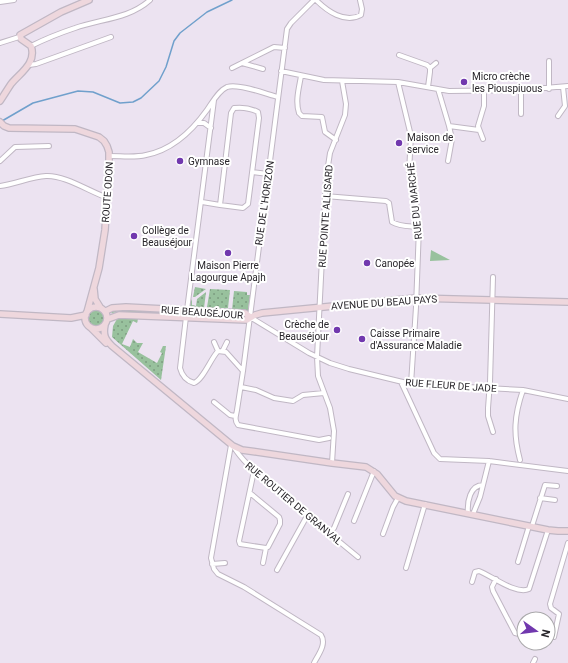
<svg xmlns="http://www.w3.org/2000/svg" width="568" height="663" font-family="Roboto,sans-serif">
	<style>
		.grass { fill: url(#grass-dots) }
		.park { fill: url(#park-tufts) }
		.lines { fill: none; stroke-linecap: round; stroke-linejoin: round }
		.stream { stroke: #70a0cc; stroke-width: 1.5 }
		.street-casing { stroke: #c0b7c4; stroke-width: 6 }
		.secondary-casing { stroke: #c0b7c4; stroke-width: 8 }
		.street { stroke: #fff; stroke-width: 4 }
		.secondary { stroke: #eed7dd; stroke-width: 5.5 }
		.poi-dot { fill: #7138ae; stroke: #fff; stroke-width: 1.5 }
		.labels { text-anchor: middle; stroke-width: 4; stroke-linejoin: round; paint-order: stroke }
		.poi-label { font-size: 10px; fill: #29262b; stroke: #fff; text-anchor: start }
		.street-label { font-size: 10px; fill: #29262b; stroke: #fff }
	</style>
	<defs>
		<pattern id="grass-dots" width="8" height="8" patternUnits="userSpaceOnUse"><rect width="8" height="8" fill="#98c19d"/><path d="M2 2h.1M6 6h.1" fill="none" stroke="#7c9d80" stroke-width="1.8" stroke-linecap="round"/></pattern>
		<pattern id="park-tufts" width="24" height="20" patternUnits="userSpaceOnUse"><rect width="24" height="20" fill="#98c19d"/><path d="M3 7l-1-3M5 7V3M7 7l1-3M15 17l-1-3M17 17v-4M19 17l1-3" fill="none" stroke="#7c9d80"/></pattern>
	</defs>
	<rect width="100%" height="100%" fill="#ece3f1"/>
	<path class="grass" d="M195,287l11,2 -11,8h-2z
		M210,289l20,1 -2,18 -2,2 -18,-1 -1,-2z
		M234,291l13,1v3h3l-2,16 -16,-1z
		M206,292l-2,16h-12l-2,-2 1,-7 1,2v4l4,1 1,-7z
		M119,309l22,1 2,1 -2,2 -23,-1 -6,1 -1,-1v-1z
		M87 318a9 9 0 1 1 18 0a9 9 0 1 1-18 0Z
		M155,311l69,4 1,1 -1,1 -68,-3z
		M117,319h21l-1,4 -4,-2 -11,23 8,3 3,-8 4,4h6l-5,9 19,11 5,-10 -2,-1 3,-6h3l-5,34 -49,-43 1,-11z"/>
	<path class="park" d="M431,250l19,10 -20,1z"/>
	<g class="lines">
		<path class="stream" d="M2,121l31,-18 45,-12 15,1 27,11 13,-1 8,-4 18,-17 7,-14 8,-26 6,-8 27,-21 25,-12"/>
		<g class="street-casing">
			<path id="street" d="M314,0l-23,23 -4,6 -44,342 -6,39c-1,6 -3,10 1,15l81,15 10,-2
				M316,0c11,11 29,24 45,15l1,-6 -2,-9
				M0,2l14,-2
				M0,43l19,-6
				M31,46c14,-7 29,-13 44,-18 25,-9 54,-9 75,-28
				M399,55l28,10 3,3v4l-2,15
				M242,63l21,6
				M29,65l7,-1 75,-27
				M232,68l42,-21 11,1
				M430,68l6,-5
				M281,71l43,9 74,2 51,9 72,-1 47,-4
				M301,76c-2,12 -6,25 -2,37l3,3 20,1 3,15 11,8
				M398,82l13,54 -2,36 7,30 3,25 -3,80 -5,77
				M438,89l11,37 30,4
				M549,89v-28
				M521,114v-24
				M558,116l7,-10 -2,-19
				M198,123h6l7,5
				M483,139l-5,-13 6,-20v-16
				M109,156c13,0 25,2 37,-1 26,-5 46,-24 61,-45 5,-7 11,-19 20,-23 11,-4 39,7 51,10
				M0,161l15,-14 34,-1
				M448,161l4,-22 -3,-13
				M252,172l16,2
				M0,186c15,-2 31,-9 46,-10 19,-1 44,16 62,22
				M325,196l61,5 3,2 3,19c8,5 18,4 27,5
				M202,202l18,3 11,-92 3,-5c8,-1 18,1 24,4l1,6 -11,86 -5,4 -23,-3
				M493,277l-3,105 -2,26v8l5,16
				M187,310l27,-210
				M186,317l-6,51c2,8 7,13 14,15 9,-3 17,-25 24,-32l8,1 17,19
				M250,317l59,36 21,10 19,6 62,15 112,6 45,9
				M214,342l4,9
				M223,350l4,-8
				M401,382l33,71 6,6 49,2 79,10
				M241,387l15,3 18,8 19,3 10,-6 21,-2
				M214,402l16,13 5,1
				M231,445l-20,113 3,11 4,5 26,13 77,48c6,9 -3,20 -7,28
				M233,446c11,18 28,30 44,44 27,22 54,45 81,67
				M520,460c-7,-26 -6,-44 3,-70
				M332,463l2,-32 -4,-23 -12,-32 -1,-19 9,-178 4,-26 15,-38 1,-11 -4,-23
				M254,471l-15,70 1,3 26,4
				M250,493l29,24 1,3v4l-12,23 -2,1 -3,15
				M540,498l15,2
				M468,513c-1,-11 2,-28 15,-28
				M473,514l7,-17 9,-36
				M354,521l20,-50
				M532,526l13,-41 12,1
				M329,533l5,-5 14,-34
				M383,534l10,-27 5,-9
				M518,562l11,-36
				M212,564l13,-1
				M406,568l19,-64
				M277,570l30,-54
				M496,579l-4,8 1,4 22,42 4,1 4,-4
				M472,582l3,-10 4,-1c13,5 37,24 50,18l19,-59
				M554,637l5,-23 -8,-6 -1,-4 18,-61
				M533,663l2,-4"/>
		</g>
		<g class="secondary-casing">
			<path id="secondary" d="M0,101c4,-6 7,-11 11,-17 9,-11 26,-21 20,-38l-10,-7 -1,-4 41,-23 28,-12
				M0,122l4,4 5,2 66,1 24,8 5,4 3,5 2,6v12l-4,66 -6,38 -12,44
				M94,289l1,10 5,8
				M85 318a11 11 0 1 1 22 0a11 11 0 1 1-22 0Z
				M106,311l6,-3 14,-1 116,6h3l5,4
				M0,314l71,4 15,-3
				M108,319l11,-4 128,5 8,-5 7,-2 154,-15 152,4
				M105,325c-2,10 0,14 7,21l121,100 9,4 15,2 75,11 34,4 11,7 18,22 11,5 142,29 10,1h10
				M91,328l15,15"/>
		</g>
		<use href="#street" class="street"/>
		<use href="#secondary" class="secondary"/>
	</g>
	<g class="poi-dot">
		<circle cx="464" cy="82" r="4"/>
		<circle cx="399" cy="143" r="4"/>
		<circle cx="180" cy="161" r="4"/>
		<circle cx="134" cy="236" r="4"/>
		<circle cx="228" cy="253" r="4"/>
		<circle cx="367" cy="263" r="4"/>
		<circle cx="337" cy="330" r="4"/>
		<circle cx="362" cy="339" r="4"/>
	</g>
	<g class="labels">
		<g class="poi-label">
			<text x="472" y="80">Micro crèche<tspan x="472" dy="12">les Piouspiuous</tspan></text>
			<text x="407" y="141">Maison de<tspan x="407" dy="12">service</tspan></text>
			<text x="188" y="165">Gymnase</text>
			<text x="142" y="234">Collège de<tspan x="142" dy="12">Beauséjour</tspan></text>
			<text x="375" y="267">Canopée</text>
			<text x="228" y="269" text-anchor="middle">Maison Pierre<tspan x="228" dy="12">Lagourgue Apajh</tspan></text>
			<text x="329" y="328" text-anchor="end">Crèche de<tspan x="329" dy="12">Beauséjour</tspan></text>
			<text x="370" y="337">Caisse Primaire<tspan x="370" dy="12">d'Assurance Maladie</tspan></text>
		</g>
		<g class="street-label">
			<text transform="translate(107 192) rotate(-86)" y="4">ROUTE ODON</text>
			<text transform="translate(414 201) rotate(-96)" y="4">RUE DU MARCHÉ</text>
			<text transform="translate(264 203) rotate(-82)" y="4">RUE DE L'HORIZON</text>
			<text transform="translate(325 216) rotate(-86)" y="4">RUE POINTE ALLISARD</text>
			<text transform="translate(384 302) rotate(-4)" y="4">AVENUE DU BEAU PAYS</text>
			<text transform="translate(202 312) rotate(4)" y="4">RUE BEAUSÉJOUR</text>
			<text transform="translate(451 385) rotate(4)" y="4">RUE FLEUR DE JADE</text>
			<text transform="translate(294 503) rotate(40)" y="4">RUE ROUTIER DE GRANVAL</text>
		</g>
	</g>
	<g transform="translate(536 631) rotate(104)"><circle r="19" fill="#ffffff" stroke="#a9a8aa"/>
	<path d="M0-3L7 15L0 10L-7 15Z" fill="#7138ae"/>
	<text y="-6" font-size="11" font-weight="bold" text-anchor="middle" fill="#29262b">N</text>
	</g>
</svg>
